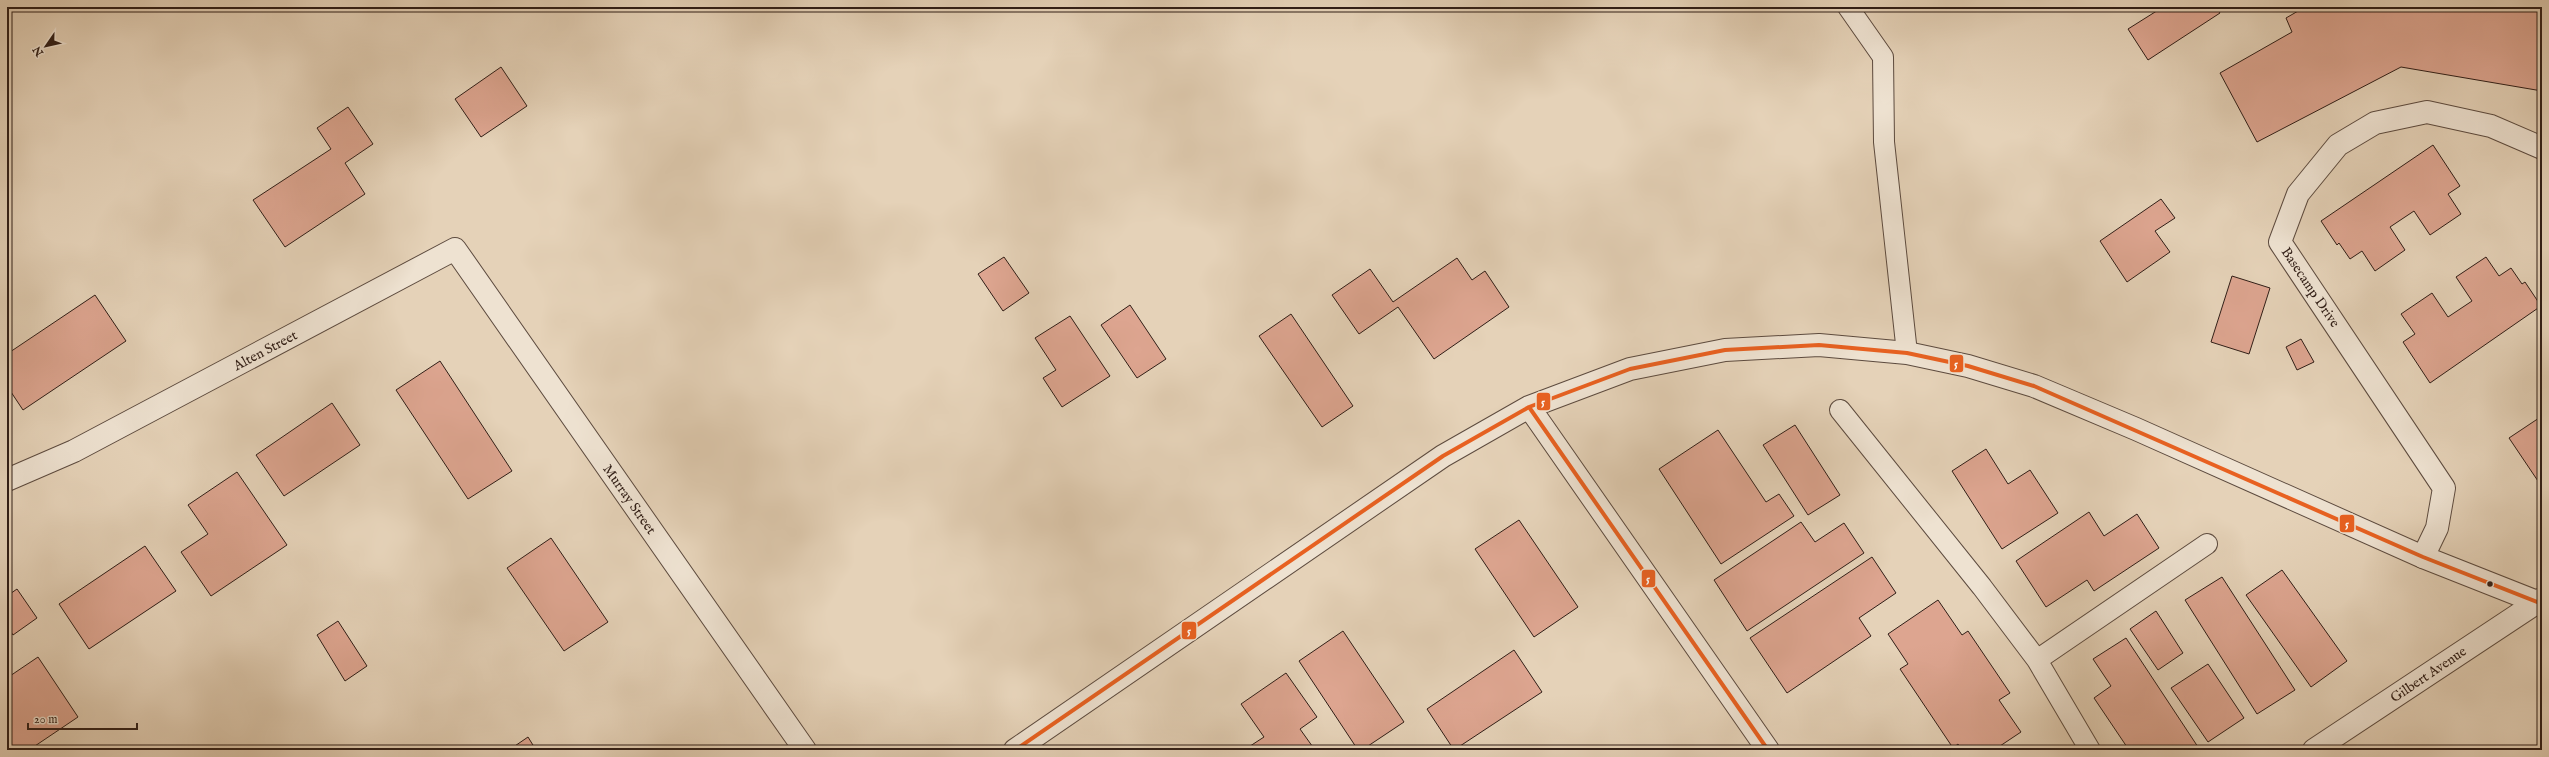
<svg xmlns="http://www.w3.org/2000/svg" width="2549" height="757" font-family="'IM FELL English',serif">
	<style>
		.building { fill: #dda590; stroke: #301e17 }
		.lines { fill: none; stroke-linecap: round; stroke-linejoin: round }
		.service-casing { stroke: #5d4b3f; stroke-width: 22 }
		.minor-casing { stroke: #5d4b3f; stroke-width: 24 }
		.tertiary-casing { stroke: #5d4b3f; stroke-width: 24 }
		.service { stroke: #eee2d1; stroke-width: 20 }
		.minor { stroke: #eee2d1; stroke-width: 22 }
		.tertiary { stroke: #eee2d1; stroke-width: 22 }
		.bus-1-casing { stroke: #eee2d1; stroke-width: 7 }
		.bus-1 { stroke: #e86121; stroke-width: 4 }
		.bus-dot { fill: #301e17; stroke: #eee2d1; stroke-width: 1.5 }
		.labels { text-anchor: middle; stroke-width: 3.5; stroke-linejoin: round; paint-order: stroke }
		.street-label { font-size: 14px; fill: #301e17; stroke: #eee2d1 }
		.line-badge { stroke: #eee2d1; stroke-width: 1.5 }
		.badge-label { font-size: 11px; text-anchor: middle; font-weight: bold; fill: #fff }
	</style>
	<rect width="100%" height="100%" fill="#e5d2b8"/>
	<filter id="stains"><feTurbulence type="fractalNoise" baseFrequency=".005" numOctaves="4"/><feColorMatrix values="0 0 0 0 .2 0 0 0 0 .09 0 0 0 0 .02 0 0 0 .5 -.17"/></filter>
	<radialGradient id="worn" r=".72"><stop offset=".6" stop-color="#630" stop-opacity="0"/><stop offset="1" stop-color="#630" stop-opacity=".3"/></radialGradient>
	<path class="building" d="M2163,7h53l4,6 -72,47 -20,-31z
		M2305,7h237v84l-141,-24 -144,75 -37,-69 72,-41 -6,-14z
		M501,67l26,39 -46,31 -26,-38z
		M348,107l25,37 -28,19 20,31 -80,53 -32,-47 78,-51 -14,-21z
		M2433,145l27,41 -12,8 13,20 -31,21 -16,-24 -24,16 15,23 -30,21 -13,-20 -12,8 -11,-16 -2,2 -16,-24z
		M2161,199l14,19 -20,13 15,21 -43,30 -27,-41z
		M1004,257l25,36 -26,18 -25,-37z
		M2486,257l13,19 12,-8 11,16 3,-2 16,24 -111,77 -27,-41 12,-8 -14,-20 31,-21 16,24 24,-16 -16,-24z
		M1457,258l15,22 13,-9 24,36 -75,52 -36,-52 -39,27 -27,-39 38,-26 23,33z
		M2232,276l38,12 -21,66 -38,-12z
		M95,295l31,46 -103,69 -16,-24v-32z
		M1130,305l36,54 -29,19 -36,-53z
		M1291,314l62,92 -31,21 -63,-91z
		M1070,316l40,60 -48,31 -19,-29 13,-8 -21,-32z
		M2301,339l13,23 -17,8 -11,-23z
		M440,361l72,110 -44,28 -72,-109z
		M332,403l28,42 -76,51 -28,-41z
		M2542,416v71l-33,-49z
		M1795,425l45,70 -32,20 -45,-70z
		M1718,430l48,72 13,-8 15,22 -73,48 -62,-95z
		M1986,449l22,35 22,-14 28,43 -56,36 -50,-78z
		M237,472l50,73 -76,51 -30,-44 27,-18 -20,-29z
		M2089,512l15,24 33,-22 22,34 -65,43 -7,-11 -41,27 -30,-46z
		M1519,520l59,87 -44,30 -59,-88z
		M1801,522l14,20 29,-19 20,30 -117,78 -33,-51z
		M551,538l57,84 -44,29 -57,-83z
		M145,546l31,45 -87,58 -30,-45z
		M1872,557l24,36 -37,25 12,18 -84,57 -37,-55z
		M2282,570l65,91 -36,26 -65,-92z
		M2222,577l73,113 -38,24 -72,-114z
		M17,589l20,29 -24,17 -6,-9v-30z
		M1938,600l24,35 6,-4 42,62 -11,7 22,32 -27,18h-32l-4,-6 -5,4 -53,-79 8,-5 -20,-30z
		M2156,611l27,42 -25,17 -28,-41z
		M338,621l29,45 -22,15 -28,-46z
		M1343,631l61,91 -42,28h-4l-59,-89z
		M2126,638l74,112h-71l-35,-52 17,-12 -18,-27z
		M1514,650l28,42 -88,58 -27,-41z
		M38,657l40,60 -49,33h-22v-72z
		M2208,664l36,54 -36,24 -37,-54z
		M1286,673l31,44 -17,12 15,21h-71l20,-13 -23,-33z
		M528,737l8,13h-27z"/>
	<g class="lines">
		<g class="service-casing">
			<path id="service" d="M1848,7l35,50 1,85 23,211
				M1840,410l142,177 55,73 53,90
				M2037,660l170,-116"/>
		</g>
		<g class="minor-casing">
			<path id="minor" d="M7,480l67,-29 381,-202 350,501
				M2423,557l14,-29 7,-40 -164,-246 18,-48 40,-49 37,-22 52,-11 64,14 51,22
				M2314,750l228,-151"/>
		</g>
		<g class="tertiary-casing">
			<path id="tertiary" d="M1529,407l239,343
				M1015,750l428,-294 86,-49 101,-38 95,-19 94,-5 88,8 61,13 66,20 102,43 287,128 119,47"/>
		</g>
		<use href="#service" class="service"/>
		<use href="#minor" class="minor"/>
		<use href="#tertiary" class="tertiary"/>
		<g class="bus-1-casing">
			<path id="bus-1" d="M1529,407l239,343
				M1015,750l428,-294 86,-49 101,-38 95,-19 94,-5 88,8 61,13 66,20 389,171 119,47"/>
		</g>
		<use href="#bus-1" class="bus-1"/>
	</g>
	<circle class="bus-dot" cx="2490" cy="584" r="3.5"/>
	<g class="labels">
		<g class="street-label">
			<text transform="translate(2311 287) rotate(56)" y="5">Basecamp Drive</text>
			<text transform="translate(265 350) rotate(-28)" y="5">Alten Street</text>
			<text transform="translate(630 499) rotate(55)" y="5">Murray Street</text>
			<text transform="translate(2428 674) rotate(-34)" y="5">Gilbert Avenue</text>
		</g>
	</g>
	<g class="line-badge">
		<rect x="1949" y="354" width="15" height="19" rx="4" fill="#e86121"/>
		<rect x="1536" y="392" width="15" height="19" rx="4" fill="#e86121"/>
		<rect x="2339" y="514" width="16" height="19" rx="4" fill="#e86121"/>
		<rect x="1641" y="569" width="15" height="19" rx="4" fill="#e86121"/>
		<rect x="1181" y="621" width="16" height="19" rx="4" fill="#e86121"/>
	</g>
	<g class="badge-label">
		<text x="1956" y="367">5</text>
		<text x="1543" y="405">5</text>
		<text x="2347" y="527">5</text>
		<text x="1648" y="582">5</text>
		<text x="1189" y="634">5</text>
	</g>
	<rect width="2549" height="757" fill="none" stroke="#e5d2b8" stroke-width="24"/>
	<rect x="8" y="8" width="2533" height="741" fill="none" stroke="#301e17" stroke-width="2"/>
	<rect x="12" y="12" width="2525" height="733" fill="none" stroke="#301e17"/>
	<g transform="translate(46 46) rotate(236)" stroke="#eee2d1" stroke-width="3" paint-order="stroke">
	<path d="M0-3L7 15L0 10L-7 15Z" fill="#301e17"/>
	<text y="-6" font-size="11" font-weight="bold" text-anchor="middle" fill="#301e17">N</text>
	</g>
	<path d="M28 723v6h109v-6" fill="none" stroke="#301e17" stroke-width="2"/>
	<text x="34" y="723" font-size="12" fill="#301e17" stroke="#eee2d1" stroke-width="3" paint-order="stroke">20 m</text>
	<rect width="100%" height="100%" filter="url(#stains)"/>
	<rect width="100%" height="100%" fill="url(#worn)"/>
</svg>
